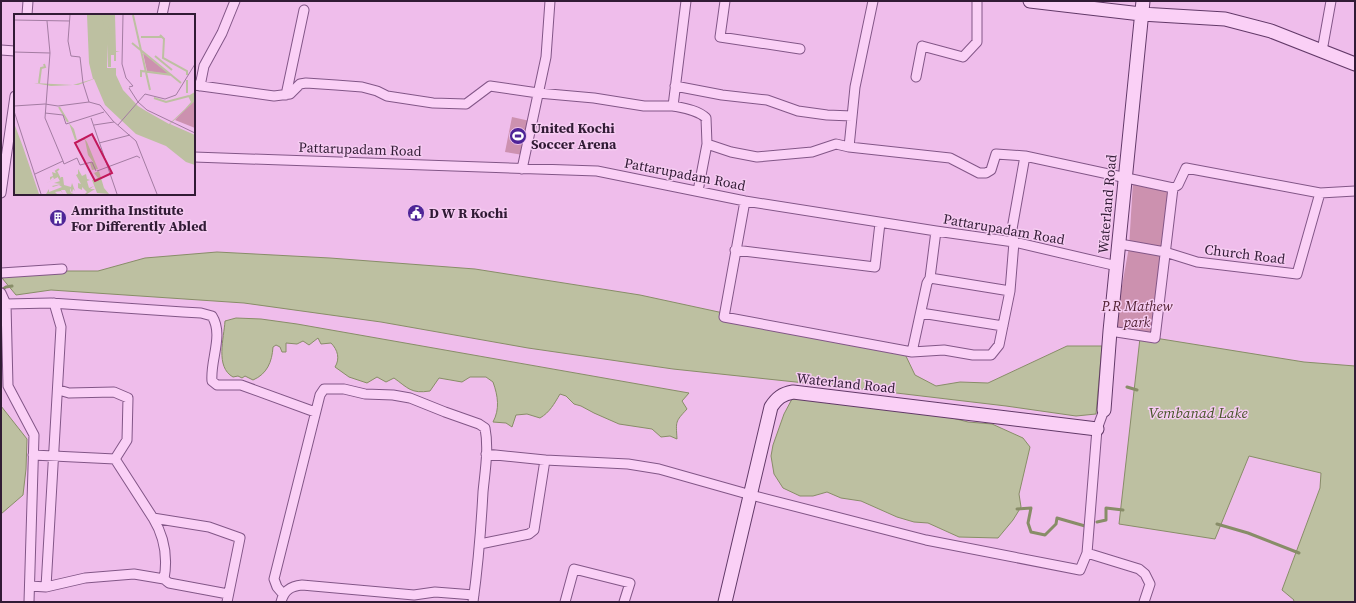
<svg xmlns="http://www.w3.org/2000/svg" width="1356" height="603" font-family="'Source Serif 4',serif">
	<style>
		.green { fill: #cc91af }
		.water { fill: #bdc0a1; stroke: #888d68 }
		.lines { fill: none; stroke-linecap: round; stroke-linejoin: round }
		.stream { stroke: #888d68; stroke-width: 3 }
		.street-casing { stroke: #825687; stroke-width: 11 }
		.secondary-casing { stroke: #623968; stroke-width: 15 }
		.street { stroke: #fad0f6; stroke-width: 9 }
		.secondary { stroke: #fad0f6; stroke-width: 13 }
		.labels { text-anchor: middle; stroke-width: 3; stroke-linejoin: round; paint-order: stroke }
		.poi-label { font-size: 14px; font-weight: bold; fill: #311b35; stroke: #f6ccf2; text-anchor: start }
		.street-label { font-size: 14px; fill: #311b35; stroke: #f6ccf2 }
		.park-label { font-size: 14px; font-style: italic; fill: #522133; stroke: #f6ccf2 }
		.water-label { font-size: 15px; font-style: italic; fill: #48562a; stroke: #f6ccf2 }
		.inset-river { fill: none; stroke: #bdc0a1; stroke-width: 2 }
		.inset-road { fill: none; stroke: #a37ca2; stroke-width: 1 }
		.view { fill: #c2185b; fill-opacity: 0.15; stroke: #c2185b; stroke-width: 2 }
		.inset-edge { fill: none; stroke: #311b35; stroke-width: 2 }
	</style>
	<rect width="100%" height="100%" fill="#efbdeb"/>
	<path class="green" d="M512,117l18,4 -7,34 -18,-3z
		M1133,182l37,8 -16,146 -40,-6 15,-83z"/>
	<path class="water" d="M217,252l113,6 145,11 165,26 264,57 11,23 21,11 24,-4 28,1 79,-37h35l-6,68 -20,2 -70,-10 -135,-16 -198,-21 -145,-21 -147,-26 -137,-19 -193,-13 -35,5 -14,-17 35,-7h61l47,-13z
		M236,318l25,1 36,5 392,69 -7,8 5,8c-12,13 -11,12 -10,30l-7,-3 -9,1 -9,-8 -33,-5 -25,-11 -13,-7 -7,-2 -8,-8 -6,-2c-6,10 -10,18 -20,24l-13,-4 -11,1 -4,12 -6,-4 -13,-1c7,-13 5,-26 0,-40l-7,-5h-16l-8,5 -23,-4 -9,13c-19,3 -22,-3 -36,-13l-8,4 -9,-5 -10,6 -18,-6 -14,-10c5,-8 3,-17 -4,-24l-10,1 -3,-6 -9,7 -6,-4 -6,3 -11,-1v9h-4l-2,-5 -4,-2 -3,2c-1,15 -6,27 -20,33l-8,-4 -3,2 -4,-2 -5,1c-18,-10 -9,-39 -8,-56z
		M1140,338h15l149,24 51,4v236h-62l1,-2 -12,-10 38,-102 1,-15 -72,-17 -34,83 -96,-15z
		M792,399h13l124,13 39,10 24,2 31,14 7,9 -11,47 2,13 -8,13 -15,18 -39,-1 -31,-14 -14,-1 -17,-5 -36,-16 -20,-3 -14,-6 -14,4h-13l-17,-8 -9,-14 -3,-18 2,-11 11,-31z
		M1,406l26,33 -1,30 -3,26 -22,19z"/>
	<g class="lines">
		<path class="stream" d="M1,290l5,-3 6,-1
			M1127,387l10,3
			M1017,509l14,-1 -3,15 3,9 14,3 11,-11 1,-6 28,8
			M1097,522l9,-2v-12l17,2
			M1217,524l31,9 51,20"/>
		<g class="street-casing">
			<path id="street" d="M725,1l-5,36 80,12
				M873,1l-18,86 -6,60 101,11 29,15h7l5,-3 5,-16 29,2
				M27,15l1,-14
				M162,15l3,-14
				M1,50l14,1
				M1322,51l9,-50
				M916,77l6,-31 41,11 14,-15v-41
				M194,85l80,11 16,-2 10,-10 6,-1 30,2 26,2 15,4 10,5 46,7 33,1 24,-18 48,7 56,5 50,8h29l13,-105
				M200,86l4,-20 18,-33 13,-32
				M675,86l47,9 45,5 31,11 29,4 25,1
				M286,95l18,-85
				M673,106c10,2 25,4 33,12l1,26 -9,47
				M707,144l24,8 26,5 55,-5 24,-8 13,3
				M194,157l403,14 148,30 191,30 78,11 103,24
				M522,169l24,-112 4,-56
				M1173,188l5,-3 8,-17 134,25
				M1,193l14,-97
				M745,201l-21,116 188,35
				M936,231l-6,47 -3,5 -15,69 32,-2 29,5h18l8,-10 11,-54 4,-49 -2,-13 13,-73 148,32 -18,150 -45,-7
				M1120,244l45,8 32,10 100,12 23,-81 35,-2
				M735,250l140,17 5,-44
				M1,273l61,-4
				M930,278l80,13
				M1,293l5,11 2,82 26,49 -5,167
				M6,304l45,-1 132,9 18,1 11,3c12,19 -2,44 0,65l5,4h24l74,27
				M921,313l82,13
				M59,390l10,3 45,-1 14,6 -1,42 -12,19
				M486,454l59,6 83,4 31,5 92,26 175,45 154,30 7,-17 10,-124 7,-19
				M33,455l82,4 38,59
				M480,544l49,-10 5,-4 11,-70
				M1087,553l52,16 6,5 5,10 -6,18
				M30,586l16,1 39,-9 49,-4 30,5
				M46,587l15,-260 -7,-24
				M283,594l-6,-7 -3,-8 46,-184 4,-6h20l21,5 28,1 17,3 35,14 34,12 6,4c4,21 0,43 -2,64 -2,37 -5,74 -10,110
				M227,602l13,-64 -31,-11 -56,-9c11,18 15,39 11,61l5,4 59,11
				M281,602c3,-12 10,-16 21,-17l112,10 21,-3 39,3
				M565,602l9,-33 56,14 -6,19"/>
		</g>
		<g class="secondary-casing">
			<path id="secondary" d="M1030,1l111,13 84,5 46,12 84,33
				M1104,410l6,-79 33,-330
				M725,602l46,-195c6,-9 11,-13 22,-15l304,37"/>
		</g>
		<use href="#street" class="street"/>
		<use href="#secondary" class="secondary"/>
	</g>
	<defs>
		<g id="stadium-disc" transform="scale(0.9)"><circle r="9.5" fill="#4e2497" stroke="#f6ccf2"/><path d="M0-5a6.5 5 0 1 0 0 10a6.5 5 0 1 0 0-10ZM-3.5-1.8h7v3.6h-7Z" fill="#fff"/></g>
		<g id="civic-disc" transform="scale(0.9)"><circle r="9.5" fill="#4e2497" stroke="#f6ccf2"/><path d="M-.6-6.5H3V-4.5H.6V-3L4-1V1h2V6H-6V1h2V-1L-.6-3ZM-1.2 2.5V6h2.4V2.5Z" fill="#fff"/></g>
		<g id="building-disc" transform="scale(0.9)"><circle r="9.5" fill="#4e2497" stroke="#f6ccf2"/><path d="M-4-6H4V6H1V3H-1V6H-4ZM-2.5-4.3h1.7v1.8h-1.7ZM.8-4.3h1.7v1.8H.8ZM-2.5-1h1.7V.8h-1.7ZM.8-1h1.7V.8H.8Z" fill="#fff"/></g>
	</defs>
	<g fill-rule="evenodd">
		<use href="#stadium-disc" x="518" y="136"/>
		<use href="#civic-disc" x="416" y="213"/>
		<use href="#building-disc" x="58" y="218"/>
	</g>
	<g class="labels">
		<g class="poi-label">
			<text x="531" y="133">United Kochi<tspan x="531" dy="16">Soccer Arena</tspan></text>
			<text x="71" y="215">Amritha Institute<tspan x="71" dy="16">For Differently Abled</tspan></text>
			<text x="429" y="218">D W R Kochi</text>
		</g>
		<g class="street-label">
			<text transform="translate(360 149) rotate(2)" y="5">Pattarupadam Road</text>
			<text transform="translate(685 174) rotate(11)" y="5">Pattarupadam Road</text>
			<text transform="translate(1107 204) rotate(-85)" y="5">Waterland Road</text>
			<text transform="translate(1004 229) rotate(10)" y="5">Pattarupadam Road</text>
			<text transform="translate(1245 254) rotate(7)" y="5">Church Road</text>
			<text transform="translate(846 383) rotate(6)" y="5">Waterland Road</text>
		</g>
		<g class="park-label">
			<text x="1137" y="311">P.R Mathew<tspan x="1137" dy="16">park</tspan></text>
		</g>
		<g class="water-label">
			<text x="1198" y="418">Vembanad Lake</text>
		</g>
	</g>
	<g transform="translate(14 14)">
		<rect width="181" height="181" fill="#efbdeb"/>
		<path d="M129,39l25,20v1l-21,-3zM181,87v27l-20,-8 17,-18z" fill="#cc91af"/>
		<path d="M73,1h28l1,36 4,1h-4v9h-2v-6h-3v12h-3l-1,-23v24h9v7l7,15 15,16 8,5 9,-18 -9,18 23,13 16,-15 6,-7 -3,-6 7,-4v9l-25,23 25,11v30l-9,-3 -20,-16 -30,-12 -31,-29 -11,-26 -16,6h-5l-22,1 -17,-3 39,2 20,-6 -4,-16zM0,109l9,24 16,47h-25zM55,109l5,6 3,11 7,-2 3,4 11,27 -6,1 -2,-7 3,-1 -5,-7 -3,-15h-10zM64,155l4,7 4,-2 1,5 3,1 -3,1 2,7 5,-2 -4,3h5l-8,5h-2l2,-2 -5,-5v3l-4,-2v-5l3,1 -5,-9 2,-1zM85,157l5,17 5,6 -12,-1 -5,-13 6,-2 -4,-5zM38,158l6,2 2,7 1,-4h2l1,8 7,2 1,-4 3,8 -2,-2 -1,4 -2,-5v2l1,3 3,1h-7l-2,-4h-4l2,4 -2,-3 -6,1 2,2h-11l3,-5v3l13,-5 -3,-2 -6,2 -1,-1 9,-2 -7,-1 6,-2 -2,-4 -13,7 9,-5 -1,-2 -3,3v-3l3,-1z" fill="#bdc0a1"/>
		<path class="inset-river" d="M88,1l5,17 6,1M89,1l6,16M119,1l17,75M146,21l4,4 -1,19 24,13v4M127,23h21M118,29l49,40M141,42l17,14M127,63v-6l31,4M173,66v13M25,69l2,-15 4,-1 -1,-3M140,84l12,4 23,-6M45,93l9,15M45,155l-3,2 5,10"/>
		<path class="inset-road" d="M56,1l-2,26 3,15 9,1 3,26 6,19 11,3 13,16 23,20 21,53M109,1l-1,49 4,14 7,8 -4,1M0,6l56,1M33,7l3,32 -5,65 18,43M0,38l36,1M115,74l9,14 9,8 48,23M0,92l31,-2 13,2 31,-4M0,97l27,83M31,99l18,2 3,9 38,-12M77,104l26,76M80,111l20,-3M104,111l27,-31 20,5 11,-4 19,-31M85,129l31,-8M49,147l1,3 13,-6 3,7 12,-3 4,9M83,157l40,-15 3,2M21,160l28,-13"/>
		<path class="view" d="M78,120l20,39 -17,8 -20,-38z"/>
		<rect width="181" height="181" class="inset-edge"/>
	</g>
	<rect width="1356" height="603" fill="none" stroke="#311b35" stroke-width="4"/>
</svg>
